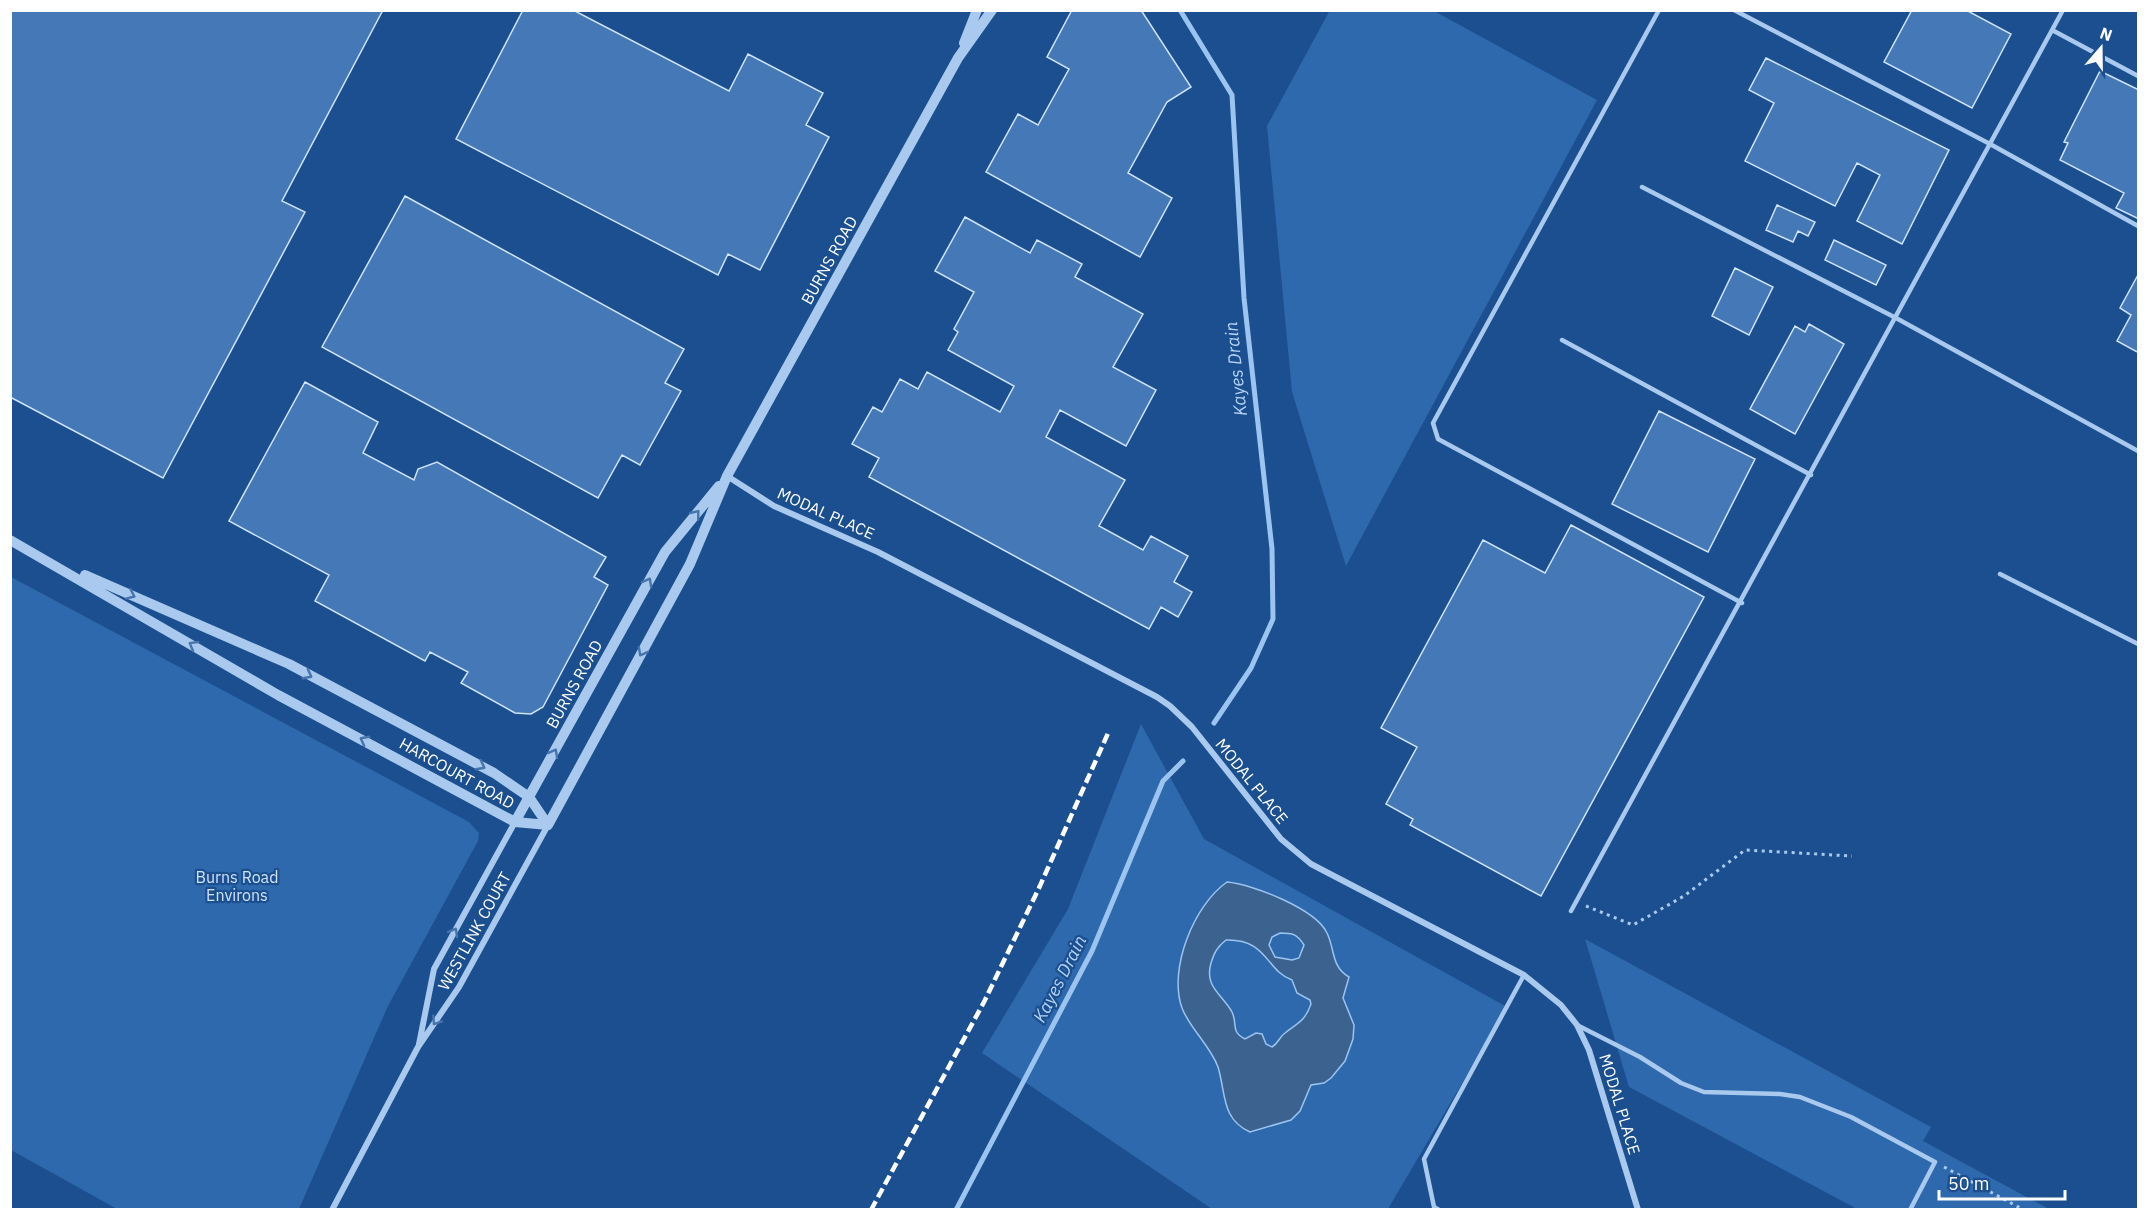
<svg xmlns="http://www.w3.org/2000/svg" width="2149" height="1220" font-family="'IBM Plex Sans',sans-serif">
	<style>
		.green { fill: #2e69ad }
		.water { fill: #3c6290; stroke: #9cc4f0; stroke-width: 1.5; fill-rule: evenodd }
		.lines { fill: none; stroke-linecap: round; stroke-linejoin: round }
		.stream { stroke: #9cc4f0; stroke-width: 5 }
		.building { fill: #4478b7; stroke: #cfe3fa; stroke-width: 1.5 }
		.path { stroke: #a9c9ee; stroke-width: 3; stroke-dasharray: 3 4.5; stroke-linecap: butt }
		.service { stroke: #a9c9ee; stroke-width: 4.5 }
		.minor { stroke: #a9c9ee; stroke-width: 6 }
		.tertiary { stroke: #a9c9ee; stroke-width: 10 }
		.rail { stroke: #fff; stroke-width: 4.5; stroke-dasharray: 10 4.5; stroke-linecap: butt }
		.oneway { stroke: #4674ac }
		.labels { text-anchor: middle; stroke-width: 4.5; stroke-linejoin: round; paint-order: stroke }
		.street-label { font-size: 16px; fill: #fff; stroke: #1b4f8f }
		.park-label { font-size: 16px; fill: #cfe3fa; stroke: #1b4f8f }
		.water-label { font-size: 18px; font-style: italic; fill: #b5d3f5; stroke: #1b4f8f }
	</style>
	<rect width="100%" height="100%" fill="#1b4f8f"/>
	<path class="green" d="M1330,10l104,1 163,89 -251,466 -54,-174 -25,-266z
		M11,577l458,245 10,11 -1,8 -90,165 -89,203h-182l-106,-59z
		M1141,724l63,115 303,168 -119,202h-176l-230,-156 86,-144z
		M1585,939l346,188 -8,14 126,68h-192l-228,-122z"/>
	<path class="water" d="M1227,882c25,2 89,27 100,51 8,16 4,34 22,44l-6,21 11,27 -1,14 -8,22 -14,17 -7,5 -13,2 -11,26 -9,9 -41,12c-29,-13 -24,-39 -32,-65 -8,-22 -28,-38 -36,-59 -14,-39 12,-103 45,-126zM1280,933c13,0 17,1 24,12l-5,13 -7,2 -17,-3 -6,-12 3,-8zM1226,940c42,-1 39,30 66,40l5,13 13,7 1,4c-6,17 -13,19 -26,29 -6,4 -6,10 -13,14l-6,-3 -4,-10 -6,-1 -11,6c-15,-8 -7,-14 -13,-27 -10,-18 -28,-25 -21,-49 3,-10 6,-16 15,-23z"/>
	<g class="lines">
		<path class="stream" d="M1180,10l52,85 12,203 28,251 1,70 -22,49 -37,55
			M956,1210l136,-259 71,-170 20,-20"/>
	</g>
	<path class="building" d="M10,10h373l-101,191 23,11 -142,266 -153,-81z
		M523,10h50l156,81 19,-37 75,39 -17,32 23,12 -69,133 -32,-16 -10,21 -262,-136z
		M1072,10h69l50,77 -24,15 -39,71 44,25 -32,59 -154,-85 32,-58 20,11 31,-56 -22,-12z
		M1912,10h54l45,24 -39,74 -88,-46z
		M1766,58l183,92 -47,94 -45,-23 23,-46 -23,-12 -22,43 -90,-45 29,-58 -25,-13z
		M2100,71l39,19v129l-23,-11 8,-15 -64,-33 8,-17 -4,-1z
		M405,196l279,153 -19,34 16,8 -41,74 -18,-10 -24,43 -276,-151z
		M1777,205l38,17 -7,14 -10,-5 -5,11 -27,-12z
		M965,217l65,36 7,-13 45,24 -7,13 68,37 -30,53 43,23 -30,56 -66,-36 -14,27 79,43 -26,46 44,24 8,-14 37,20 -14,26 18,10 -14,25 -17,-10 -12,22 -280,-152 10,-19 -27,-14 21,-37 9,5 18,-33 18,10 9,-17 73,40 14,-26 -66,-36 10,-18 -4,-3 20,-37 -39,-21z
		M1834,240l52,25 -10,20 -51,-25z
		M1735,268l38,19 -24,48 -37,-19z
		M2139,273v80l-22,-12 14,-26 -11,-7z
		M1809,324l35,20 -49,90 -45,-25 45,-83 10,6z
		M305,382l73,40 -15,31 51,27 4,-11 19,-7 169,95 -12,20 14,8 -65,122 -12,7 -16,-1 -54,-30 7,-11 -38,-20 -5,9 -110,-60 14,-26 -100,-54z
		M1659,411l96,48 -47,93 -96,-48z
		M1571,525l133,72 -163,299 -131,-71 3,-6 -27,-15 31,-57 -36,-19 102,-188 62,33z"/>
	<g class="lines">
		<path class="path" d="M1586,906l47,19 51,-29 61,-46 107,6
			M1944,1167l80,43"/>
		<path class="service" d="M1659,10l-226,413 5,16 304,164
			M1734,10l256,134 148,82
			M2052,30l86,46
			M1642,187l254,131 242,133
			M1562,340l249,135
			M2000,574l138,70
			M1571,911l492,-901
			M1577,1025l63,32 41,26 23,9 76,2 20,3 51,20 84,45 -25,48
			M1439,1210l-5,-3 -10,-48 100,-184"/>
		<path class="minor" d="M727,476l47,30 104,46 279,145 13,9 22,21 89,112 30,25 213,111 37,30 16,20 12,25 49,160
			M419,1044l15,-75 81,-147
			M332,1210l86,-163 41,-60 89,-162"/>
		<path class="tertiary" d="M964,43l13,-33
			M10,540l268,155 237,127 33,3
			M85,575l204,89 205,109 35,24 19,28
			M515,822l150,-270 54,-66
			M548,825l142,-261 37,-88 231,-418 34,-48"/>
		<path class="rail" d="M871,1210l113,-208 55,-114 70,-157"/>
	</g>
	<defs><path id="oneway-chevron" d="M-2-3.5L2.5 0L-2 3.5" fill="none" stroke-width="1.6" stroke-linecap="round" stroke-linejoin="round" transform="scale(1.5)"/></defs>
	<g class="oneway">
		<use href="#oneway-chevron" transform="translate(696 514) rotate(-51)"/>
		<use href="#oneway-chevron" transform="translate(648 582) rotate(-61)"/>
		<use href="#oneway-chevron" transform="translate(131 595) rotate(24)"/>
		<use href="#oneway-chevron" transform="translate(193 645) rotate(-150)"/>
		<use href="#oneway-chevron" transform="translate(642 652) rotate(119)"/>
		<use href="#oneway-chevron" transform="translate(308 675) rotate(28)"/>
		<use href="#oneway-chevron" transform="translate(364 740) rotate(-152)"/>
		<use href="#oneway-chevron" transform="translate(554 753) rotate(-61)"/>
		<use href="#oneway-chevron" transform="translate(481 766) rotate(28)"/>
		<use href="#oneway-chevron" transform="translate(454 932) rotate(-61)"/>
		<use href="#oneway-chevron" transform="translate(436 1021) rotate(124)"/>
	</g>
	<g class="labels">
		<g class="street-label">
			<text transform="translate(829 260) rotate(-61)" y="6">BURNS ROAD</text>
			<text transform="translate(826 513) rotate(24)" y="6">MODAL PLACE</text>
			<text transform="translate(574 684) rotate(-61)" y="6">BURNS ROAD</text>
			<text transform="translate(457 773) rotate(29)" y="6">HARCOURT ROAD</text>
			<text transform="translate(1252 781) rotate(51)" y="6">MODAL PLACE</text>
			<text transform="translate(474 931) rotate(-61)" y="6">WESTLINK COURT</text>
			<text transform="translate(1620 1104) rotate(73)" y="6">MODAL PLACE</text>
		</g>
		<g class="park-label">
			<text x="237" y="883">Burns Road<tspan x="237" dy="18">Environs</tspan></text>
		</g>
		<g class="water-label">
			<text transform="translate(1236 369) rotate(-96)" y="6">Kayes Drain</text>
			<text transform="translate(1060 979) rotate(-63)" y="6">Kayes Drain</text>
		</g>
	</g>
	<rect width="2149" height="1220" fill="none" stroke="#ffffff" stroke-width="24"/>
	<g transform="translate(2101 48) rotate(20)" stroke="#1b4f8f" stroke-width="4.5" paint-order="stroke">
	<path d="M0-4.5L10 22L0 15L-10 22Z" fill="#ffffff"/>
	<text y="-9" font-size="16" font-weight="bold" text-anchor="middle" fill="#ffffff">N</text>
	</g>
	<path d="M1939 1190v9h126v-9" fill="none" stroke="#ffffff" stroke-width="3"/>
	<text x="1948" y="1190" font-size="18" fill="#ffffff" stroke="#1b4f8f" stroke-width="4.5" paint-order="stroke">50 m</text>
</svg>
